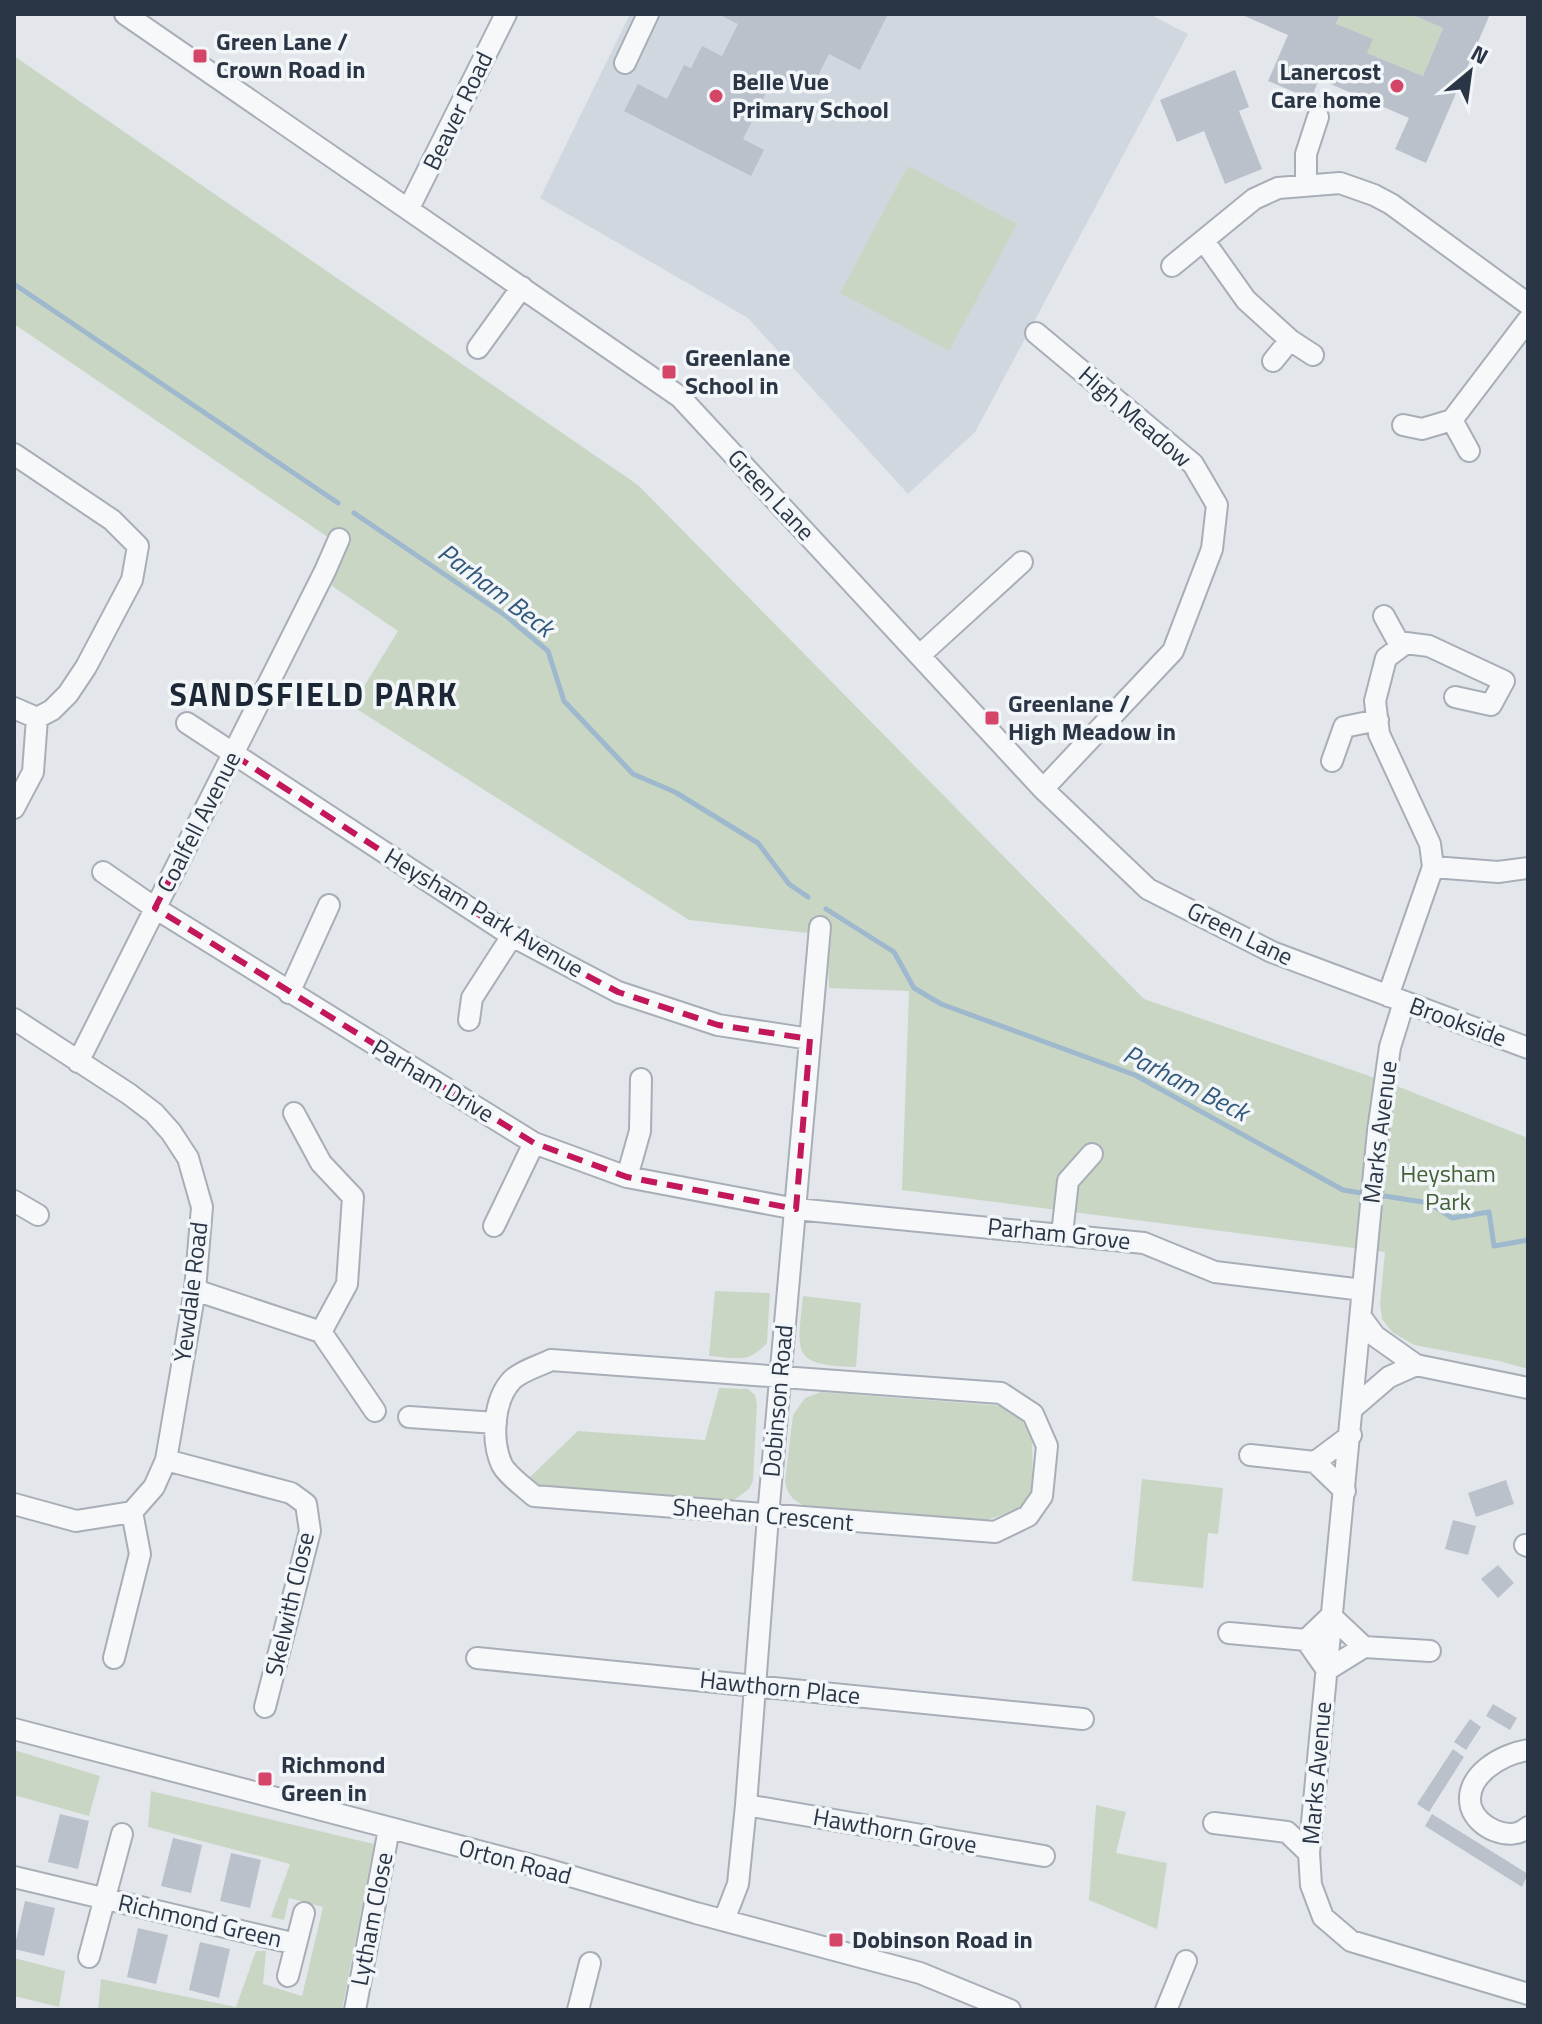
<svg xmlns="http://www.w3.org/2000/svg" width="1542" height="2024" font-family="'Titillium Web',sans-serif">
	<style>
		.built { fill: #d1d7de }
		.green { fill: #cad6c4 }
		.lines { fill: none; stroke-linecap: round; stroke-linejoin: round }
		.stream { stroke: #9eb8cd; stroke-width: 5 }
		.building { fill: #bac1ca }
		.minor-casing { stroke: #a8aeb7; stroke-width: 24 }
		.minor { stroke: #f7f8fa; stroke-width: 20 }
		.marked { fill: none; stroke: #c2185b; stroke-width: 6; stroke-dasharray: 16 10; stroke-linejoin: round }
		.poi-dot { fill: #d44567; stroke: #f3f6f9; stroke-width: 3 }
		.labels { text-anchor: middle; stroke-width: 7; stroke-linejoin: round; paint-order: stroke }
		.poi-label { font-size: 24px; font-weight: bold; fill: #2a3645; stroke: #f3f6f9; text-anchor: start }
		.street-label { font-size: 24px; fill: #2a3645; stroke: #f3f6f9 }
		.park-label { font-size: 24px; fill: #426137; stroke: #f3f6f9 }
		.water-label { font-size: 26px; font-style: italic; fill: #32597b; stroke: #f3f6f9 }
		.district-label { font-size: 32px; font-weight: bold; letter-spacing: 2px; fill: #1c2736; stroke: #f3f6f9 }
	</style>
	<rect width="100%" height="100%" fill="#e3e7ec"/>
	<path class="built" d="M630,14h519l39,20 -213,398 -67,62 -160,-176 -208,-120z"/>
	<path class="green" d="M1341,14h69l33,14 -20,48 -56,-23 -42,-3z
		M14,56l624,429 506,514 240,82 144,57v231l-29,-8 -85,-16 -22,-13 -10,-13 -2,-15 5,-52 -483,-62 7,-199 -80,-3 -2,-53 -138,-15 -337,-214 46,-75 -66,-45 6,-42 -324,-220z
		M908,166l109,58 -68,127 -109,-58z
		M715,1291l55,2 -3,50c-19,21 -31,15 -58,13z
		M803,1296l58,7 -5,64c-65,-2 -59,-12 -53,-71z
		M719,1388l29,1 7,6 2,9 -4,77 -4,8 -15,11 -183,-13 -14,-3 -8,-6 49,-47 127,9z
		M821,1392l183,14 13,7 15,22 1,52 -7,14 -12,10 -30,10 -175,-13c-14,-6 -22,-12 -24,-27l8,-66 12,-17z
		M1142,1479l81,9 -5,46 -10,-1 -5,55 -71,-7z
		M14,1750l86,26 -11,40 -75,-21z
		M151,1791l223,53 -32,166h-244l3,-31 135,28 20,-56h10l-3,33 39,12 21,-89 -34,-9 -5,22 -13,-3 19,-53 -142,-37z
		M1096,1805l30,7 -10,41 51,10 -10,66 -68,-29z
		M14,1958l51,13 -6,36 -45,-11z"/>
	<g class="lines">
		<path class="stream" d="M14,284l324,219
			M354,513l152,103 42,35 16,50 69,73 42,18 83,51 31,41 19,13
			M826,909l68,43 20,36 27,16 194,71 208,115 25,4
			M1378,1195l51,8 23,15 37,-6 5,34 34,-6"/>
	</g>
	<path class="building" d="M718,14h170l-28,56 -31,-16 -20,39 -34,-18 -32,64 21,11 -13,26 -127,-65 14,-27 29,15 17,-34 7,3 11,-22 20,10 16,-32z
		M1240,14h101l-5,10 37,15 -6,14 56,23 20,-48 -33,-14h80l-64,149 -31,-14 14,-31 -90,-39 -8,20 -43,-18 20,-46z
		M1235,70l14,37 -10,4 23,58 -37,15 -21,-53 -27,11 -17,-42z
		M1506,1480l8,24 -38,13 -8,-24z
		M1453,1520l23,6 -8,29 -23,-6z
		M1498,1565l16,18 -16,15 -17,-19z
		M1493,1704l24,14 -7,12 -24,-14z
		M1470,1719l11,8 -15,23 -12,-8z
		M1453,1749l11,8 -35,55 -12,-8z
		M60,1814l29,7 -11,48 -30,-7z
		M1432,1814l96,60 -6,13 -97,-61z
		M173,1838l29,7 -11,48 -30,-7z
		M231,1853l30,7 -11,48 -30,-7z
		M25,1901l30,7 -11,48 -30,-7z
		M138,1928l30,7 -12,49 -29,-7z
		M200,1942l30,7 -11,49 -30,-8z"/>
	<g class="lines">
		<g class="minor-casing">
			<path id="minor" d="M125,14l555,383 363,392 105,100 124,63 256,96
				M625,63l23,-49
				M1306,185v-31l12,-37
				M409,208l97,-194
				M1204,241l42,59 44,40 23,15
				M1172,266l82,-67 24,-11 62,-5 34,12 17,9 137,100
				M1036,333l157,131 24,41 -5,44 -39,102 -130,138
				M478,348l44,-61
				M1273,361l17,-21
				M1452,420l17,31
				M1403,425l19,4 30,-9 76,-100
				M14,454l98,66 26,26 -6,34 -46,87 -18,27 -16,16 -15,8 -23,-10
				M1384,616l17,31
				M920,655l102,-93
				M187,723l325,213 106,56 100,33 92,14
				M1332,761l12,-34 34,-7
				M14,808l19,-36 4,-54
				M1433,867l65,5 30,-4
				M103,872l52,36 379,235 93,34 169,32 348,34 71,29 148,18
				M289,993l40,-88
				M1388,996l45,-129 -3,-23 -51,-110 -4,-33 11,-43 20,-15 23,3 75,35 -13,24 -36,-8
				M1404,1002l-14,45 -12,84 -65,681 -4,41 2,32 12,32 28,24 177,53
				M14,1019l115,75 25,19 17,19 17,26 14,49 -7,83 -29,170 -12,27 -22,25 -56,9 -62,-17
				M469,1020l3,-22 40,-62
				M78,1062l247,-491 14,-32
				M294,1113l27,50 32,34 -6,87 -26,48 54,79
				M627,1177l13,-46 1,-52
				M14,1201l24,14
				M494,1226l40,-83
				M1062,1234l6,-53 24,-27
				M195,1290l126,42
				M1361,1317l14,19 41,29 112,23
				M551,1360l450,33 32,21 14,32 -5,50 -14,20 -33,16 -461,-36c-10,-9 -26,-20 -32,-31 -11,-24 -9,-65 10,-85 9,-9 27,-14 39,-20z
				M1353,1408l36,-31 27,-12
				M409,1417l87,6
				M1250,1455l65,7 30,29
				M166,1460l125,33 15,11 4,27 -45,176
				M1315,1462l36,-27
				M1525,1545l3,1
				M1229,1633l77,7 25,-24 33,31
				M1306,1640l21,30 37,-23 66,4
				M114,1658l26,-104 -8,-42
				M477,1658l606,61
				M14,1729l529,139 153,45 224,60 90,37
				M1528,1750c-25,4 -65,25 -57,57 6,21 40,36 57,20
				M746,1805l298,51
				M1214,1823l73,9 22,21
				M14,1877l282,67
				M724,1920l14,-36 8,-79 22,-289 52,-589
				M89,1957l33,-123
				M288,1976l16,-63
				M355,2010l34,-181
				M578,2010l12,-47
				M1166,2010l20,-49"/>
		</g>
		<use href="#minor" class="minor"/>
	</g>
	<path class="marked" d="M234,755l278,181 106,56 100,33 92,14 -14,170 -169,-32 -93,-34 -379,-235z"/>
	<g class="poi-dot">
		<rect x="192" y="48" width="16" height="16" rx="4"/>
		<circle cx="1397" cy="86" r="8"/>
		<circle cx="716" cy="96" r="8"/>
		<rect x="661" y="364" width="16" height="16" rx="4"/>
		<rect x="984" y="710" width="16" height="16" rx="4"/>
		<rect x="257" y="1771" width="16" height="16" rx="4"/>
		<rect x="828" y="1932" width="16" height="16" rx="4"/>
	</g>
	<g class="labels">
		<g class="poi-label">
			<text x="216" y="50">Green Lane /<tspan x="216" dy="28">Crown Road in</tspan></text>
			<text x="1381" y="80" text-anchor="end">Lanercost<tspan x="1381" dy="28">Care home</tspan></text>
			<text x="732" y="90">Belle Vue<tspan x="732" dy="28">Primary School</tspan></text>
			<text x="685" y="366">Greenlane<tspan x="685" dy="28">School in</tspan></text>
			<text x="1008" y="712">Greenlane /<tspan x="1008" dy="28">High Meadow in</tspan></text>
			<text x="281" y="1773">Richmond<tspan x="281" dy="28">Green in</tspan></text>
			<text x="852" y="1948">Dobinson Road in</text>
		</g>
		<g class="street-label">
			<text transform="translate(458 111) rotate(-64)" y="8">Beaver Road</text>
			<text transform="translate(1135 417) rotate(41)" y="8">High Meadow</text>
			<text transform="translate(771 495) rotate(47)" y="8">Green Lane</text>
			<text transform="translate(199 822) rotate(-63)" y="8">Coalfell Avenue</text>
			<text transform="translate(484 913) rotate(31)" y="8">Heysham Park Avenue</text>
			<text transform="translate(1240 934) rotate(26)" y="8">Green Lane</text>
			<text transform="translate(1458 1022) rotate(20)" y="8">Brookside</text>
			<text transform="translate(433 1081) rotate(31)" y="8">Parham Drive</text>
			<text transform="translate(1380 1132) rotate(-83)" y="8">Marks Avenue</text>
			<text transform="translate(1059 1234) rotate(6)" y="8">Parham Grove</text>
			<text transform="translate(191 1292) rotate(-83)" y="8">Yewdale Road</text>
			<text transform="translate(778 1401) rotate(-85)" y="8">Dobinson Road</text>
			<text transform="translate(763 1515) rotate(5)" y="8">Sheehan Crescent</text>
			<text transform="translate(290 1604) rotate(-77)" y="8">Skelwith Close</text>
			<text transform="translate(780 1688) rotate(6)" y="8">Hawthorn Place</text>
			<text transform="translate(1317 1773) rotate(-85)" y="8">Marks Avenue</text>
			<text transform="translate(895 1831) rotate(10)" y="8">Hawthorn Grove</text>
			<text transform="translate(515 1862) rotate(15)" y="8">Orton Road</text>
			<text transform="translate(372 1919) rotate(-79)" y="8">Lytham Close</text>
			<text transform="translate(200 1921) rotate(13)" y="8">Richmond Green</text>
		</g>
		<g class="park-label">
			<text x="1448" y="1182">Heysham<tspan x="1448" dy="28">Park</tspan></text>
		</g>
		<g class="water-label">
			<text transform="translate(496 590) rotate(37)" y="9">Parham Beck</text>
			<text transform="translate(1186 1083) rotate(27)" y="9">Parham Beck</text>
		</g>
		<g class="district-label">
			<text x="314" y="706">SANDSFIELD PARK</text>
		</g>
	</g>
	<rect width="1542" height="2024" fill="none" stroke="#2a3645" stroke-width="32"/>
	<g transform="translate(1470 72) rotate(29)" stroke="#f3f6f9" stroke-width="6" paint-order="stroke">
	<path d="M0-6L14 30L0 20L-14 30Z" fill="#2a3645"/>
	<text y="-12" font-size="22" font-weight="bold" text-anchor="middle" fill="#2a3645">N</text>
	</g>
</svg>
